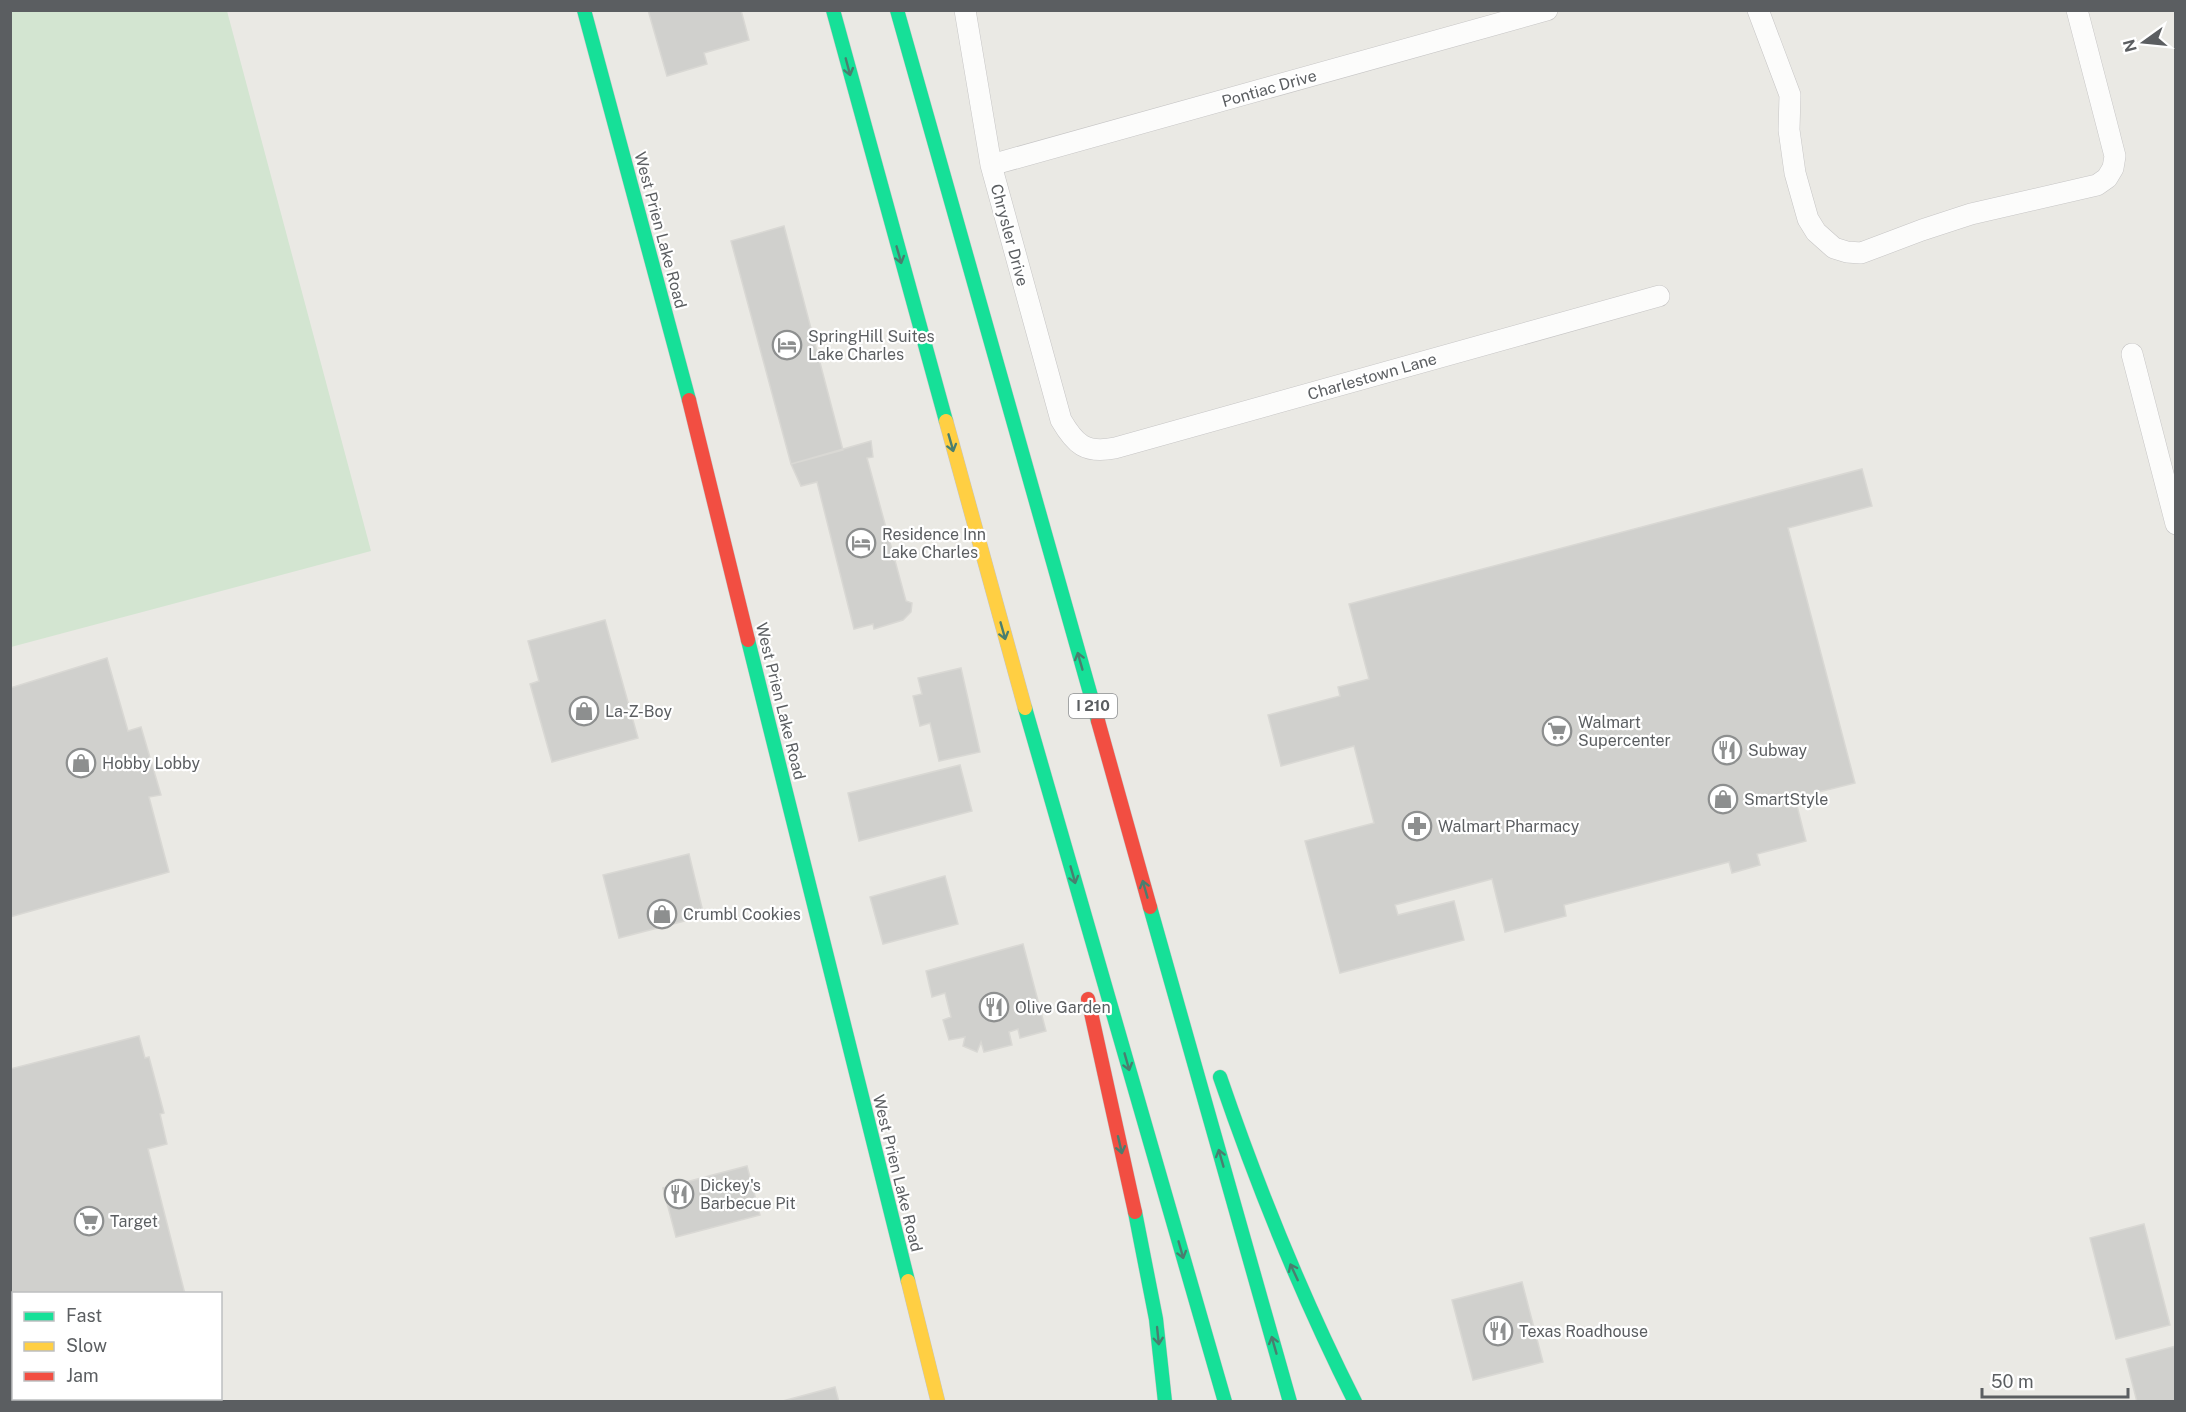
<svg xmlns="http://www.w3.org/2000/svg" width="2186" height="1412" font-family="'Public Sans',sans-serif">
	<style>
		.green { fill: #d3e5d1 }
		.building { fill: #d0d0cd; stroke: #d9d8d4; stroke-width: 1.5 }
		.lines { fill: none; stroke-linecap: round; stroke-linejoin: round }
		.street-casing { stroke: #c6c5c5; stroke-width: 22 }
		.fast-casing { stroke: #c5c5c5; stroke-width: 15 }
		.slow-casing { stroke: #c5c5c5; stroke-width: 15 }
		.jam-casing { stroke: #c5c5c5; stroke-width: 15 }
		.street { stroke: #fcfcfb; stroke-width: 21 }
		.fast { stroke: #16e098; stroke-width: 14 }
		.slow { stroke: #ffcf43; stroke-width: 14 }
		.jam { stroke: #f24e42; stroke-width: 14 }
		.oneway { stroke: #4a7e6f }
		.labels { text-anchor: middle; stroke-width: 4.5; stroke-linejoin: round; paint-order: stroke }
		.shield { fill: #fff; stroke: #8c8e90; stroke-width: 1.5 }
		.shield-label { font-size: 15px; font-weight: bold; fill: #5b5e61 }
		.street-label { font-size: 16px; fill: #5b5e61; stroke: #fff }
		.poi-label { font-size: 16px; fill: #5b5e61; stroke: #fff; text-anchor: start }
	</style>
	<rect width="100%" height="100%" fill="#eae9e4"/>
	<path class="green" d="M11,10l216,1 144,540 -360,96z"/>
	<path class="building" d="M648,10h93l8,30 -45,13 3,11 -40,12z
		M784,226l59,224 -52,14 -60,-223z
		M871,441l2,16 -6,1 39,143 6,2 -1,9 -8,8 -29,9 -1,-5 -19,5 -37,-147 -16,4 -10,-22z
		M1862,469l10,37 -84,22 67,255 -60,15 11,43 -49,13 3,11 -28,8 -3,-11 -165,43 2,11 -61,16 -13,-53 -97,26 3,10 56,-14 10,39 -124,33 -35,-132 69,-18 -20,-77 -73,20 -13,-51 72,-19 -2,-9 31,-8 -20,-75z
		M605,620l33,118 -86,24 -22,-78 9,-3 -11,-40z
		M107,658l21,73 13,-4 20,68 -12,2 20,75 -159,45v-229z
		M961,668l19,84 -41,9 -9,-38 -10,3 -7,-30 9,-2 -4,-16z
		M960,765l12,46 -113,30 -11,-48z
		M689,854l15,62 -85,22 -16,-63z
		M945,876l13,48 -75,20 -13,-47z
		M1023,944l23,87 -26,7 -2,-9 -9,3 3,13 -28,7 -3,-10 -4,10 -14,-6 2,-9 -16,3 -6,-20 8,-3 -6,-24 -13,4 -6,-26z
		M139,1036l6,22 4,-1 15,56 -4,1 7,30 -19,5 37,145h-171v104h133l-11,4h-126v-333z
		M747,1166l13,49 -84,22 -13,-49z
		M2144,1224l26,101 -54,14 -26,-101z
		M1522,1282l21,80 -70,18 -21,-80z
		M2176,1346v56h-39l-11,-43z
		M835,1387l4,15h-60z
		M147,1398h66v4h-77z"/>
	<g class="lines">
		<g class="street-casing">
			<path id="street" d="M965,10l26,155 70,255c14,24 24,34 54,28l544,-152
				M1758,10l32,85 -1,35 6,43 13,46 8,13 18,16 13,4 14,1 61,-23 49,-16 126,-29 10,-7 6,-10 2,-12 -38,-146
				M991,165l556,-155
				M2132,354l44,170"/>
		</g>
		<g class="fast-casing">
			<path id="fast" d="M584,10l105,390
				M833,10l113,411
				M897,10l201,711
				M748,640l160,641
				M1025,708l200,694
				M1150,907l140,495
				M1220,1077c38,111 82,220 135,325
				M1135,1212l21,107 9,83"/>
		</g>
		<g class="slow-casing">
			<path id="slow" d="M946,421l79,287
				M908,1281l30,121"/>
		</g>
		<g class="jam-casing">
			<path id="jam" d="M689,400l59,240
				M1098,721l52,186
				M1088,999l47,213"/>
		</g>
		<use href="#street" class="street"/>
		<use href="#fast" class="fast"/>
		<use href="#slow" class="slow"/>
		<use href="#jam" class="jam"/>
	</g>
	<defs><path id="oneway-shaft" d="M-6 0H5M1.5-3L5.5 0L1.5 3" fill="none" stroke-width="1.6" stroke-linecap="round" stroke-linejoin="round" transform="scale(1.5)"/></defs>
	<g class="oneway">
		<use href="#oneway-shaft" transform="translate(848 67) rotate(75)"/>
		<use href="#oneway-shaft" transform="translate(899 255) rotate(74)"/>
		<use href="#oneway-shaft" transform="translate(951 443) rotate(74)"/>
		<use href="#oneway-shaft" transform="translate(1003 631) rotate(74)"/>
		<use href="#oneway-shaft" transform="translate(1080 661) rotate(-106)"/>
		<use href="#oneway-shaft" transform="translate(1073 875) rotate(74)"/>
		<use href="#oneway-shaft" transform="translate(1145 889) rotate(-106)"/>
		<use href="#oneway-shaft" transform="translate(1127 1062) rotate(74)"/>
		<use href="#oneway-shaft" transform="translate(1120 1145) rotate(77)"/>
		<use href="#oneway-shaft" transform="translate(1221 1158) rotate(-106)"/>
		<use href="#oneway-shaft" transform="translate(1181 1250) rotate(74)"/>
		<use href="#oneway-shaft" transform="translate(1294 1272) rotate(-115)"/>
		<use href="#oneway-shaft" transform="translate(1158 1336) rotate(84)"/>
		<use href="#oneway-shaft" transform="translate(1274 1345) rotate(-106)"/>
	</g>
	<defs>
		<g id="hotel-ring" transform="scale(1.5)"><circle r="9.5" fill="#fff" stroke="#8d8f8f" stroke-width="1.5"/><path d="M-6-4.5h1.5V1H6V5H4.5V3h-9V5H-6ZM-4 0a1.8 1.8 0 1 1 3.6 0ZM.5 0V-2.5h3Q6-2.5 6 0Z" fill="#8d8f8f"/></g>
		<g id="shop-ring" transform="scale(1.5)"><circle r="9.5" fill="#fff" stroke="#8d8f8f" stroke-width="1.5"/><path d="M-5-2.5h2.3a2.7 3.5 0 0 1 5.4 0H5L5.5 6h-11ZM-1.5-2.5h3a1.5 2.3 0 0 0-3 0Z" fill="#8d8f8f"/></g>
		<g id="supermarket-ring" transform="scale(1.5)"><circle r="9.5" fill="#fff" stroke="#8d8f8f" stroke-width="1.5"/><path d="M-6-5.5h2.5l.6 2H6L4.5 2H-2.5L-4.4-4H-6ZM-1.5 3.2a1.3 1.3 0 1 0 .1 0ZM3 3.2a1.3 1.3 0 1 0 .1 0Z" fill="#8d8f8f"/></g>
		<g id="restaurant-ring" transform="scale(1.5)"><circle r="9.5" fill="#fff" stroke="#8d8f8f" stroke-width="1.5"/><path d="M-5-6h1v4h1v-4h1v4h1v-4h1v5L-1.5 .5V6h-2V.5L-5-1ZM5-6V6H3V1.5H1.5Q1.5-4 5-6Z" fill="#8d8f8f"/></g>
		<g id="pharmacy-ring" transform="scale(1.5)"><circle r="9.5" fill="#fff" stroke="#8d8f8f" stroke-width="1.5"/><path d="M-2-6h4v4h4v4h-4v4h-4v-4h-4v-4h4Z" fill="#8d8f8f"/></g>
	</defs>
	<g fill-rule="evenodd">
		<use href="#hotel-ring" x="787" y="345"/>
		<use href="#hotel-ring" x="861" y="543"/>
		<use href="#shop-ring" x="584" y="711"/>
		<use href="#supermarket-ring" x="1557" y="731"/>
		<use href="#restaurant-ring" x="1727" y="750"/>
		<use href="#shop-ring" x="81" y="763"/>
		<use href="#shop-ring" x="1723" y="799"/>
		<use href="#pharmacy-ring" x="1417" y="826"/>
		<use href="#shop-ring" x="662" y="914"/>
		<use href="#restaurant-ring" x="994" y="1007"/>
		<use href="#restaurant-ring" x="679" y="1194"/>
		<use href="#supermarket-ring" x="89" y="1221"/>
		<use href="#restaurant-ring" x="1498" y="1331"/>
	</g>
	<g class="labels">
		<rect class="shield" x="1069" y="694" width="48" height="24" rx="4.5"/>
		<g class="shield-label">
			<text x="1093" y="711">I 210</text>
		</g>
		<g class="street-label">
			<text transform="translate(1269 88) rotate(-16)" y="6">Pontiac Drive</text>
			<text transform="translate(661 230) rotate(75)" y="6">West Prien Lake Road</text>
			<text transform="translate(1010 235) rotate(75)" y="6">Chrysler Drive</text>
			<text transform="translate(1372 376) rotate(-16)" y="6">Charlestown Lane</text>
			<text transform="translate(781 701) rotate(76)" y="6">West Prien Lake Road</text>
			<text transform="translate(898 1173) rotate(76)" y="6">West Prien Lake Road</text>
		</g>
		<g class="poi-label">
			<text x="808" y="342">SpringHill Suites<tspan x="808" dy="18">Lake Charles</tspan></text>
			<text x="882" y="540">Residence Inn<tspan x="882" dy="18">Lake Charles</tspan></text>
			<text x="605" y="717">La-Z-Boy</text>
			<text x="1578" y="728">Walmart<tspan x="1578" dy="18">Supercenter</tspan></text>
			<text x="1748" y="756">Subway</text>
			<text x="102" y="769">Hobby Lobby</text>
			<text x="1744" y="805">SmartStyle</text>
			<text x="1438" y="832">Walmart Pharmacy</text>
			<text x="683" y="920">Crumbl Cookies</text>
			<text x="1015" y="1013">Olive Garden</text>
			<text x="700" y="1191">Dickey's<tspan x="700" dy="18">Barbecue Pit</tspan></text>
			<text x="110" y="1227">Target</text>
			<text x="1519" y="1337">Texas Roadhouse</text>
		</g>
	</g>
	<rect width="2186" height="1412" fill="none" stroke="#5b5e61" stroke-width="24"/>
	<rect x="12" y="1292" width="210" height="108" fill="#ffffff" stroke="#bdbfc0" stroke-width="1.5"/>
	<rect x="24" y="1312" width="30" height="9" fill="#16e098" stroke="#bdbfc0" stroke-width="1.5"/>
	<text x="66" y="1322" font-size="18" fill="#5b5e61">Fast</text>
	<rect x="24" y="1342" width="30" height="9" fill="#ffcf43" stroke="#bdbfc0" stroke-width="1.5"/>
	<text x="66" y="1352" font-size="18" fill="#5b5e61">Slow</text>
	<rect x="24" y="1372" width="30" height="9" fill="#f24e42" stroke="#bdbfc0" stroke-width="1.5"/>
	<text x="66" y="1382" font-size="18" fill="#5b5e61">Jam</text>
	<g transform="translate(2144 42) rotate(255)" stroke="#ffffff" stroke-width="4.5" paint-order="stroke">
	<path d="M0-4.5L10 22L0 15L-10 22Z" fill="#5b5e61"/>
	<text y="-9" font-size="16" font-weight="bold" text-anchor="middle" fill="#5b5e61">N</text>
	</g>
	<path d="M1982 1388v9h146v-9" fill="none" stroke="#5b5e61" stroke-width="3"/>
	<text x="1991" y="1388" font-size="18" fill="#5b5e61" stroke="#ffffff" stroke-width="4.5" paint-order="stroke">50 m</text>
</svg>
